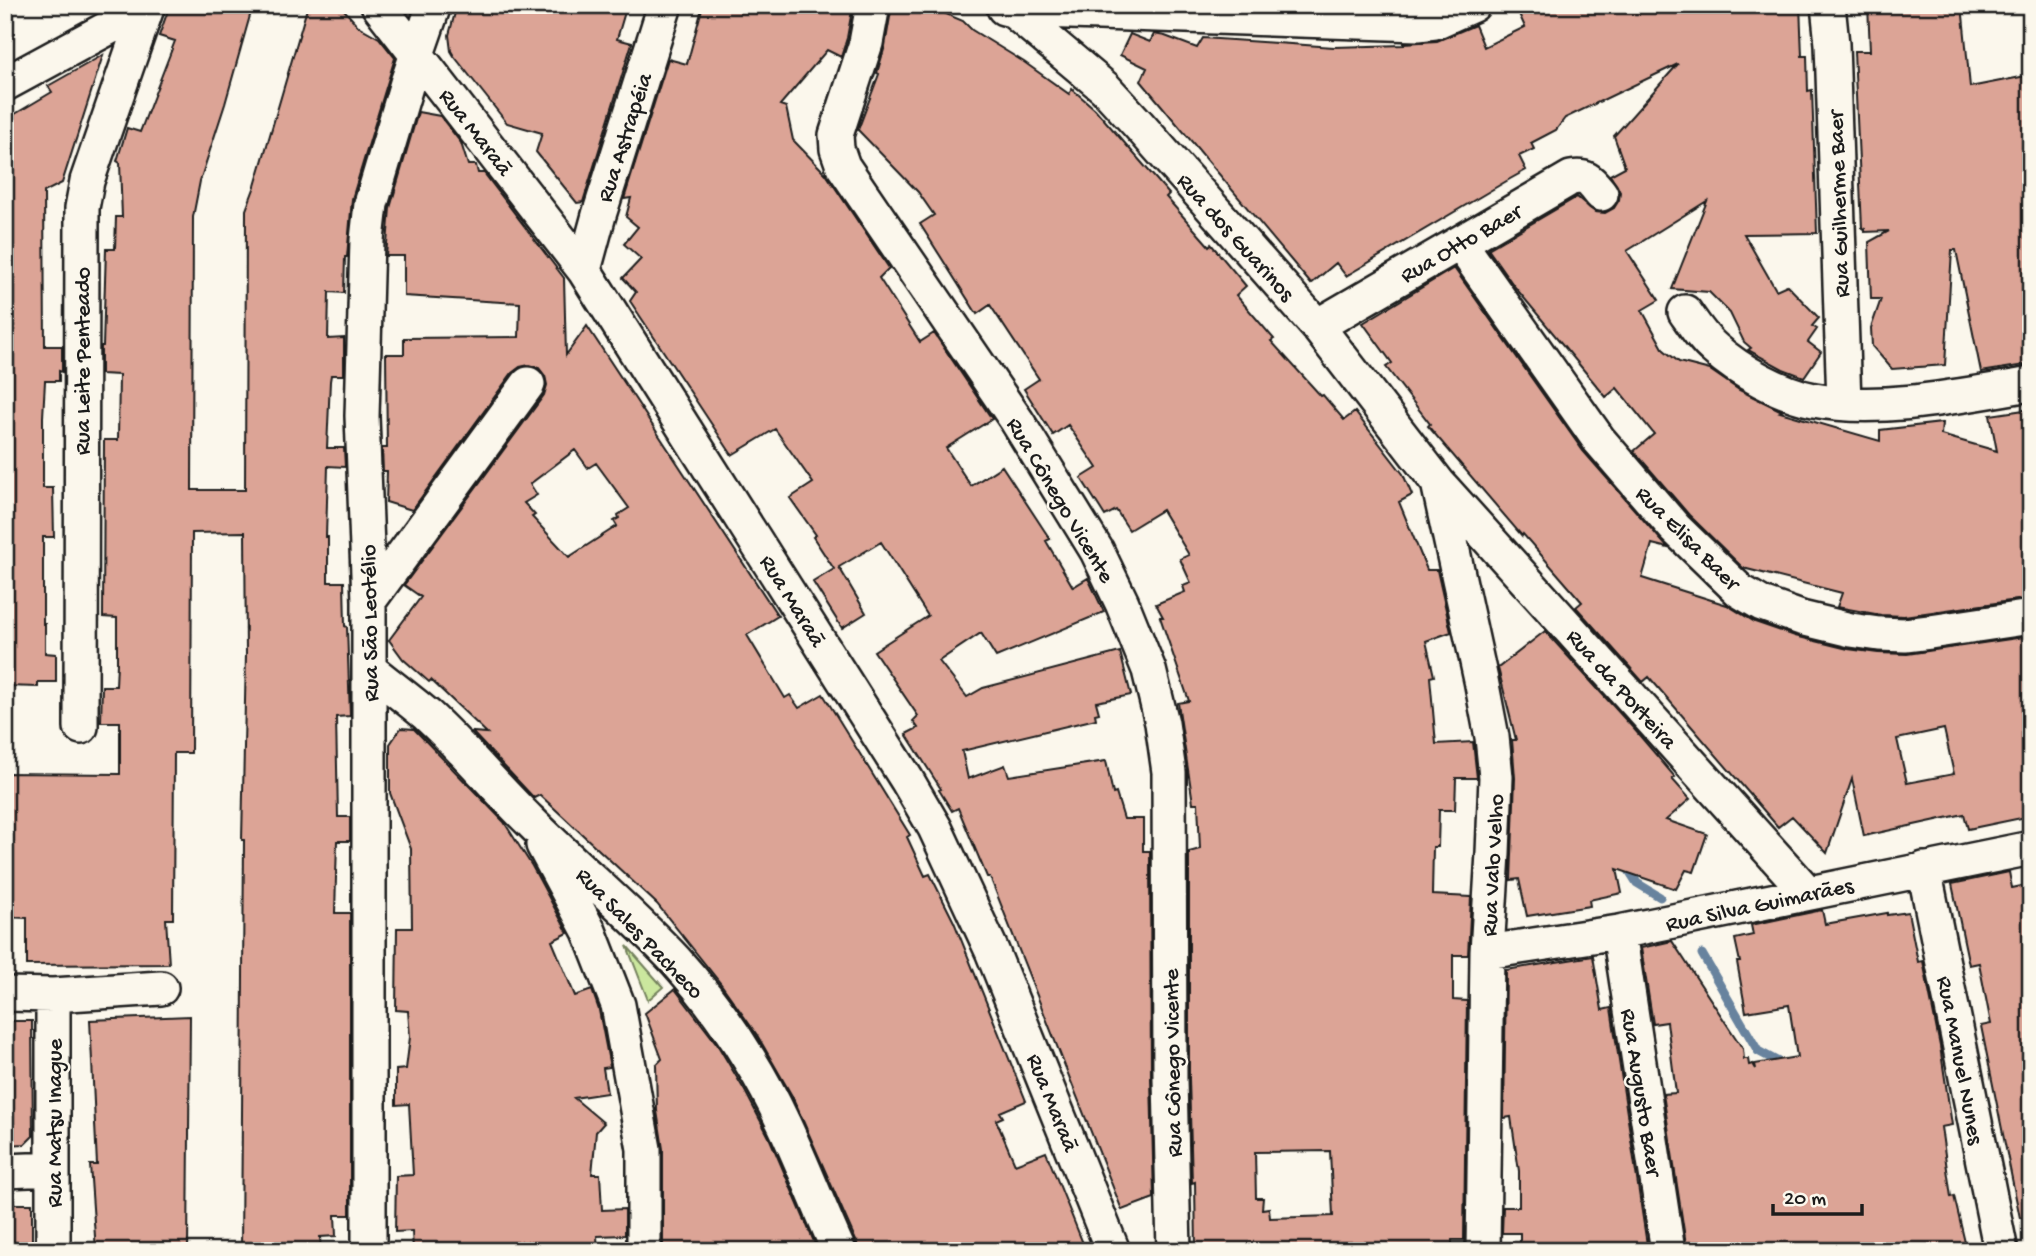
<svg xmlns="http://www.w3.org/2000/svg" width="2036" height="1256" font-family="'Gochi Hand',sans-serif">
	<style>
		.green { fill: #cbe79e; stroke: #74825d; stroke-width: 2 }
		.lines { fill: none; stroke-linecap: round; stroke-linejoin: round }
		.stream { stroke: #68839e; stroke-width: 9 }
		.building { fill: #dca496; stroke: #1c1c1c; stroke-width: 2; fill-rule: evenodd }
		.minor-casing { stroke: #1c1c1c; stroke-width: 38 }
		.minor { stroke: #fbf7ec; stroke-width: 33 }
		.labels { text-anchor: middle; stroke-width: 5; stroke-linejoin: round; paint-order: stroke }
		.street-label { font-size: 23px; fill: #1c1c1c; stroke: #fbf7ec }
	</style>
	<rect width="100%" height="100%" fill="#fbf7ec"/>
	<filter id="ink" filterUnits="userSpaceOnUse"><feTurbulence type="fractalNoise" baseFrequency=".0143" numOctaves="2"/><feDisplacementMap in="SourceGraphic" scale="14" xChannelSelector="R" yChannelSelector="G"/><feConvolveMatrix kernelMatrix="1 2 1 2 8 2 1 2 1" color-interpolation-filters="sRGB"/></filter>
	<g filter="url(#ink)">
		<path class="green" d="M627,946l36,41 -15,13z"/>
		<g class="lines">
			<path class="stream" d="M1625,864l12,19 23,14
				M1702,954l56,97 26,14"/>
		</g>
		<path class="building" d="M170,5h83l-28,99 -25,77 -7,36 -1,273h53l1,-280 9,-24 53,-181h32l18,21 21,12 16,20 -43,141 -5,58h-2l-1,36 -15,-1 -1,47 16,-1v37h-13l-1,6 -3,67h17l1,19 -17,-1 -2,71h2v45h16l1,44 2,1 3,89 -14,1 2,100h12v24h-13l-2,72h15v302h-15l1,21 -16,1 1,14h-80l3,-411h-2l4,-186 -1,-122 -53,1 -1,220h-17l-1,166h-7l3,45 -142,1v-47l-22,-1v-144l115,1v-52h-19l1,-36h14l1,-23v-45l-14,-1 1,-177h14l1,-65 -18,-1v-28h2l3,-97h9l1,-32h6l-2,-54 -3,-2 10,-33 13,4 35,-91 -16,-5z
			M457,5h170l-10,34 15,4 -49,159 -6,1 -41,-51 6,-19 -35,-10 -53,-67 -3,-5 -2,-16z
			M703,5h150l-6,33 -6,19 -14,-7 -47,55 6,2 7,33 33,34 63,94 -10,10 41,64 14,-9 58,86 -46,29 25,38 31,-20 48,73 -4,2 27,46 15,-9 16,34 -108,45 -15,-24 -42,28 28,36 16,-9 137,-36 11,43 -35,7 3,11 -4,1 1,5 -134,32 6,28 37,-14 4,11 97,-15 7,33 3,-1 8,26h19v32h7l1,228 3,119 -32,12 -132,-333h-3l-29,-69 -6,3 -13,-21 2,-1 -35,-55 12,-6 -5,-7 5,-5 -44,-65 54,-35 -47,-74 -42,25 27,46 -24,15 -29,-46 21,-13 -21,-32 3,-2 -26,-37 23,-15 -38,-54 -43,26 -102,-154 6,-9 -13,-14 18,-19 -17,-15 14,-17 -12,-10 5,-19 -7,1 44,-140 19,5z
			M892,5h33l38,16 9,9 52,32 45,32 3,-5 23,20 74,85 -3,3 43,49 2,-2 35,42 -10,9 38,44 -3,2 50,55 2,-1 21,25 11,-8 48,62 9,21 -13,7 28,68h10l14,62 -25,9 8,35 -4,1 6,67 37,-2 4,36h-21l-1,32h-16l-1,37h-5l-1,48 39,2 -3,58h-15v45l14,1 -3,239h-12v11h-256l-1,-69 -3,1 -3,-104v-227l11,-3 -2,-46h-5l-15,-100 11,-2 -29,-84h3l-7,-13 29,-12 -2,-6 8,-3 -11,-24 9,-4 -27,-45 -33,20 -13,-20 -11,6 -24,-38 16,-10 -29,-43 -15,10 -29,-46 15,-10 -49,-74 -13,9 -57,-90 14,-9 -16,-23 -60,-62 21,-56 -2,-1 8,-27zM1330,1151l3,65 -63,2 -1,-10 -7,1 1,-11h-7l-1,-46z
			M1515,5h285l2,51h5l1,35 4,-1 5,143 -73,1 32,56 11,-5 32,33 -7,8 5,3 -9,13 13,10 -17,25 -21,-8 -35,-19 3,-2 -7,-6 -14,-29 -21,-21 -37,-3 35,-88 -80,50 32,49 -17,10 22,40 15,12 31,8 29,20 43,21 -2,1 100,29v-11l62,-7 -1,12 56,16 -7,-36 41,-6v189l-127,18 -23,-1 -44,-8 5,-14 -99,-25 -54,-53 -55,-64 20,-17 -37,-46 -11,9 -92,-111 -26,-37 89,-52 18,15 10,1 9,-5 5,-8 1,-8 -10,-17 15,-8 -11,-31 64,-72 -113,54 -9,12 -25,13 3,6 -15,7 7,14 -16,9 -164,97 -10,-13 -25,21 -170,-203 6,-13 -27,-13 10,-21 20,8 4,-8 11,2 32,12 6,-10 131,9 70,-2v-2l33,-2 38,-16 9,22 41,-20z
			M1868,5h94l8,82 61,-12v289l-50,8 -25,-122h-4l-7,115 -53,4 -20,-23 -1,-18 10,-29h-10l-2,-57 20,-11 -24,1v-3l-3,-1 -8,-177h16z
			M103,55l-41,128 -18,9 1,154h17v26l-3,-1v10h-14l-2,36v71h10l1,49h-11v87h2v29l11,1v28h-18v5l-33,-1v-566l47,-28 -4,-6z
			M418,112l22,4 21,27 7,22h8l2,8h6l80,105 2,77 21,-29 191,290 -31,19 38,63 5,-3 9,13 24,-14 87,141 -3,2 18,39 5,-2 24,48 72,179 -26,11 3,5 -7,3 19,44 31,-12 40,99h-228l-1,-8 -65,-147 -35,-61 -36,-51 -64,-80 -117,-109 -6,3 -62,-66 15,1 -56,-53 -2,2 -26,-23 -14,-19 32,-43 -17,-12 140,-190 3,-10 -2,-9 -6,-8 -10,-3 -9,2 -8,6 -100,137 -26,-8 1,-31h-4l-1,-23h5l-1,-94h18v-16l115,-1 1,-34 -116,-7v-40h-18l4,-48zM575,450l13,18 8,-5 33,45 -11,7 1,3 -5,3 3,5 -48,31 -37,-40 3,-2 -11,-12 13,-8 -7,-11z
			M1454,268l129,183 85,97 -16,-4 -10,34 85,27 28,17 40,14 53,13 30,4 29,1 124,-18v38l-5,1 5,24v117l-63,13 -4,-15 -100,22 -12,-57 -25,74 -35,-37 -14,11 -129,-150 -6,5 -67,-75 6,-5 -59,-68 -1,2 -94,-110 2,-2 -44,-57 6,-4 -29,-40zM1944,729l10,45 -47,9 -10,-44z
			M1545,631l89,98 41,48 -3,2 18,20 -24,21 41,14 -13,38 -8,-2 -10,19 -59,-20 5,24 -33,7 1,6 -63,10 -8,-37 -8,1 4,-102 -3,-38h4l-18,-72z
			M401,728l13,1 90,93 28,44 36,67 -16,8 23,55 17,-6 7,20 11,57 -7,1 4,25 -33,5 30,25 -8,9 -4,42h8l2,36 23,-1v26l-28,1 1,15h-185l-1,-20 -17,1 1,-56 17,-1 -4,-71 -13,1v-35l10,-1 4,-32 -2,-26 -12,-1 1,-82h15l-1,-79 -21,-56v-49z
			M2009,872l3,16 19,-4v333l-11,1 -39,-192 10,-2 -12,-61 -10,2 -17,-81z
			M1822,910l3,14 62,-11v2l21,-3 10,50 5,-1 17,85 12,79 -11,2 10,70 3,-1 13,55h-280l-24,-157 13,-1 -9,-71 -14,2 -12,-76 31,-7 71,108 1,10h4l1,6 4,-1 3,5 -1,-5 42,-7 -8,-52 -43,7 -9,-50h3l-5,-23 18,-4 -2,-10z
			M1593,956l9,54 9,-2 37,243h-128v-18h-18l1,-26h16v-36l-8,-54 -7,1 2,-148z
			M675,989l42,55 28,47 24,46 49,114h-155v-102l-6,-38 -1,-46 6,-6 -17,-46z
			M190,1016l-2,235h-92l-6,-86h7l-7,-145z
			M5,1021h27l1,115 -8,8 -20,1z
			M5,1204h27v47h-27z"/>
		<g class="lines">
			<g class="minor-casing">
				<path id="minor" d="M378,5l206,265 323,510 28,48 57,123 121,300
					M873,5l-7,38 -30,92 1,14 6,17 174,255 80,130 25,52 27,67 13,53 7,49 1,307 4,172
					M1828,5l4,39 12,359
					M1004,8l8,2 406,14 17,-2 38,-17
					M1012,10l93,78 32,35 180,203 122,158 368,408
					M5,84l142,-77
					M1460,243l139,197 76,88 65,63 22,13 39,14 50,12 28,4 26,1 25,-3 101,-15
					M584,270l15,-55 66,-210
					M1685,312c9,13 18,27 30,37 24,22 67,45 99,51 67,13 150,-5 217,-16
					M1317,326l254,-148c17,-3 20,4 30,16
					M1439,487l42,193 11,57 4,40 -3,76 -6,99 -4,299
					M369,601l159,-217
					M369,669c19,15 39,30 58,46 37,34 68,72 103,106 48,48 100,91 146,140 27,30 52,63 73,98 37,59 61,128 90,192
					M81,727l1,-519 5,-27 61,-176
					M543,845l46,86 29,74 26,144v102
					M1924,869l77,382
					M1619,932l49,319
					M1487,952l132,-20 412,-84
					M5,994l48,1 108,-7
					M5,1171l48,-2
					M53,1251v-256
					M369,1251v-650l-7,-185 5,-176 4,-36 36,-121 27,-78"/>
			</g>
			<use href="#minor" class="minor"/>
		</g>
	</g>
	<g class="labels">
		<g class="street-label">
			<text transform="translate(477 131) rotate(52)" y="8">Rua Maraã</text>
			<text transform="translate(623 137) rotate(-72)" y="8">Rua Astrapéia</text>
			<text transform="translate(1837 204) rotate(-92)" y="8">Rua Guilherme Baer</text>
			<text transform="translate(1237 236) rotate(48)" y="8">Rua dos Guarinos</text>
			<text transform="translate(1460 242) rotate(-30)" y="8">Rua Otto Baer</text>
			<text transform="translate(81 361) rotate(-90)" y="8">Rua Leite Penteado</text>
			<text transform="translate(1062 499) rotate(59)" y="8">Rua Cônego Vicente</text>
			<text transform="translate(1689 537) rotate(45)" y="8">Rua Elisa Baer</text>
			<text transform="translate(794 600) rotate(58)" y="8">Rua Maraã</text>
			<text transform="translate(368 623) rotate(-91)" y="8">Rua São Leotélio</text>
			<text transform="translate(1623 688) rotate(48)" y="8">Rua da Porteira</text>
			<text transform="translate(1491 865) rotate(-87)" y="8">Rua Valo Velho</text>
			<text transform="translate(1759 903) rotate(-12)" y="8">Rua Silva Guimarães</text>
			<text transform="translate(641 932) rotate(46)" y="8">Rua Sales Pacheco</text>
			<text transform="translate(1962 1060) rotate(79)" y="8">Rua Manuel Nunes</text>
			<text transform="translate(1171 1063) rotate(-91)" y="8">Rua Cônego Vicente</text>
			<text transform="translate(1643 1092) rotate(81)" y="8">Rua Augusto Baer</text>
			<text transform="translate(1054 1102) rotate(68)" y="8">Rua Maraã</text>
			<text transform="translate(53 1123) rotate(-90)" y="8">Rua Matsu Inague</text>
		</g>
	</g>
	<rect width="2036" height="1256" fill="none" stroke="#fbf7ec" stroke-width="28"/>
	<rect x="14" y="14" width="2008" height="1228" fill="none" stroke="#1c1c1c" stroke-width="2.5" filter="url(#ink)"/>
	<path d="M1773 1204v10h89v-10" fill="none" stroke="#1c1c1c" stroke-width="3.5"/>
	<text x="1784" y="1204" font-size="21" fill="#1c1c1c" stroke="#fbf7ec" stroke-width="5" paint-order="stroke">20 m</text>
</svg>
